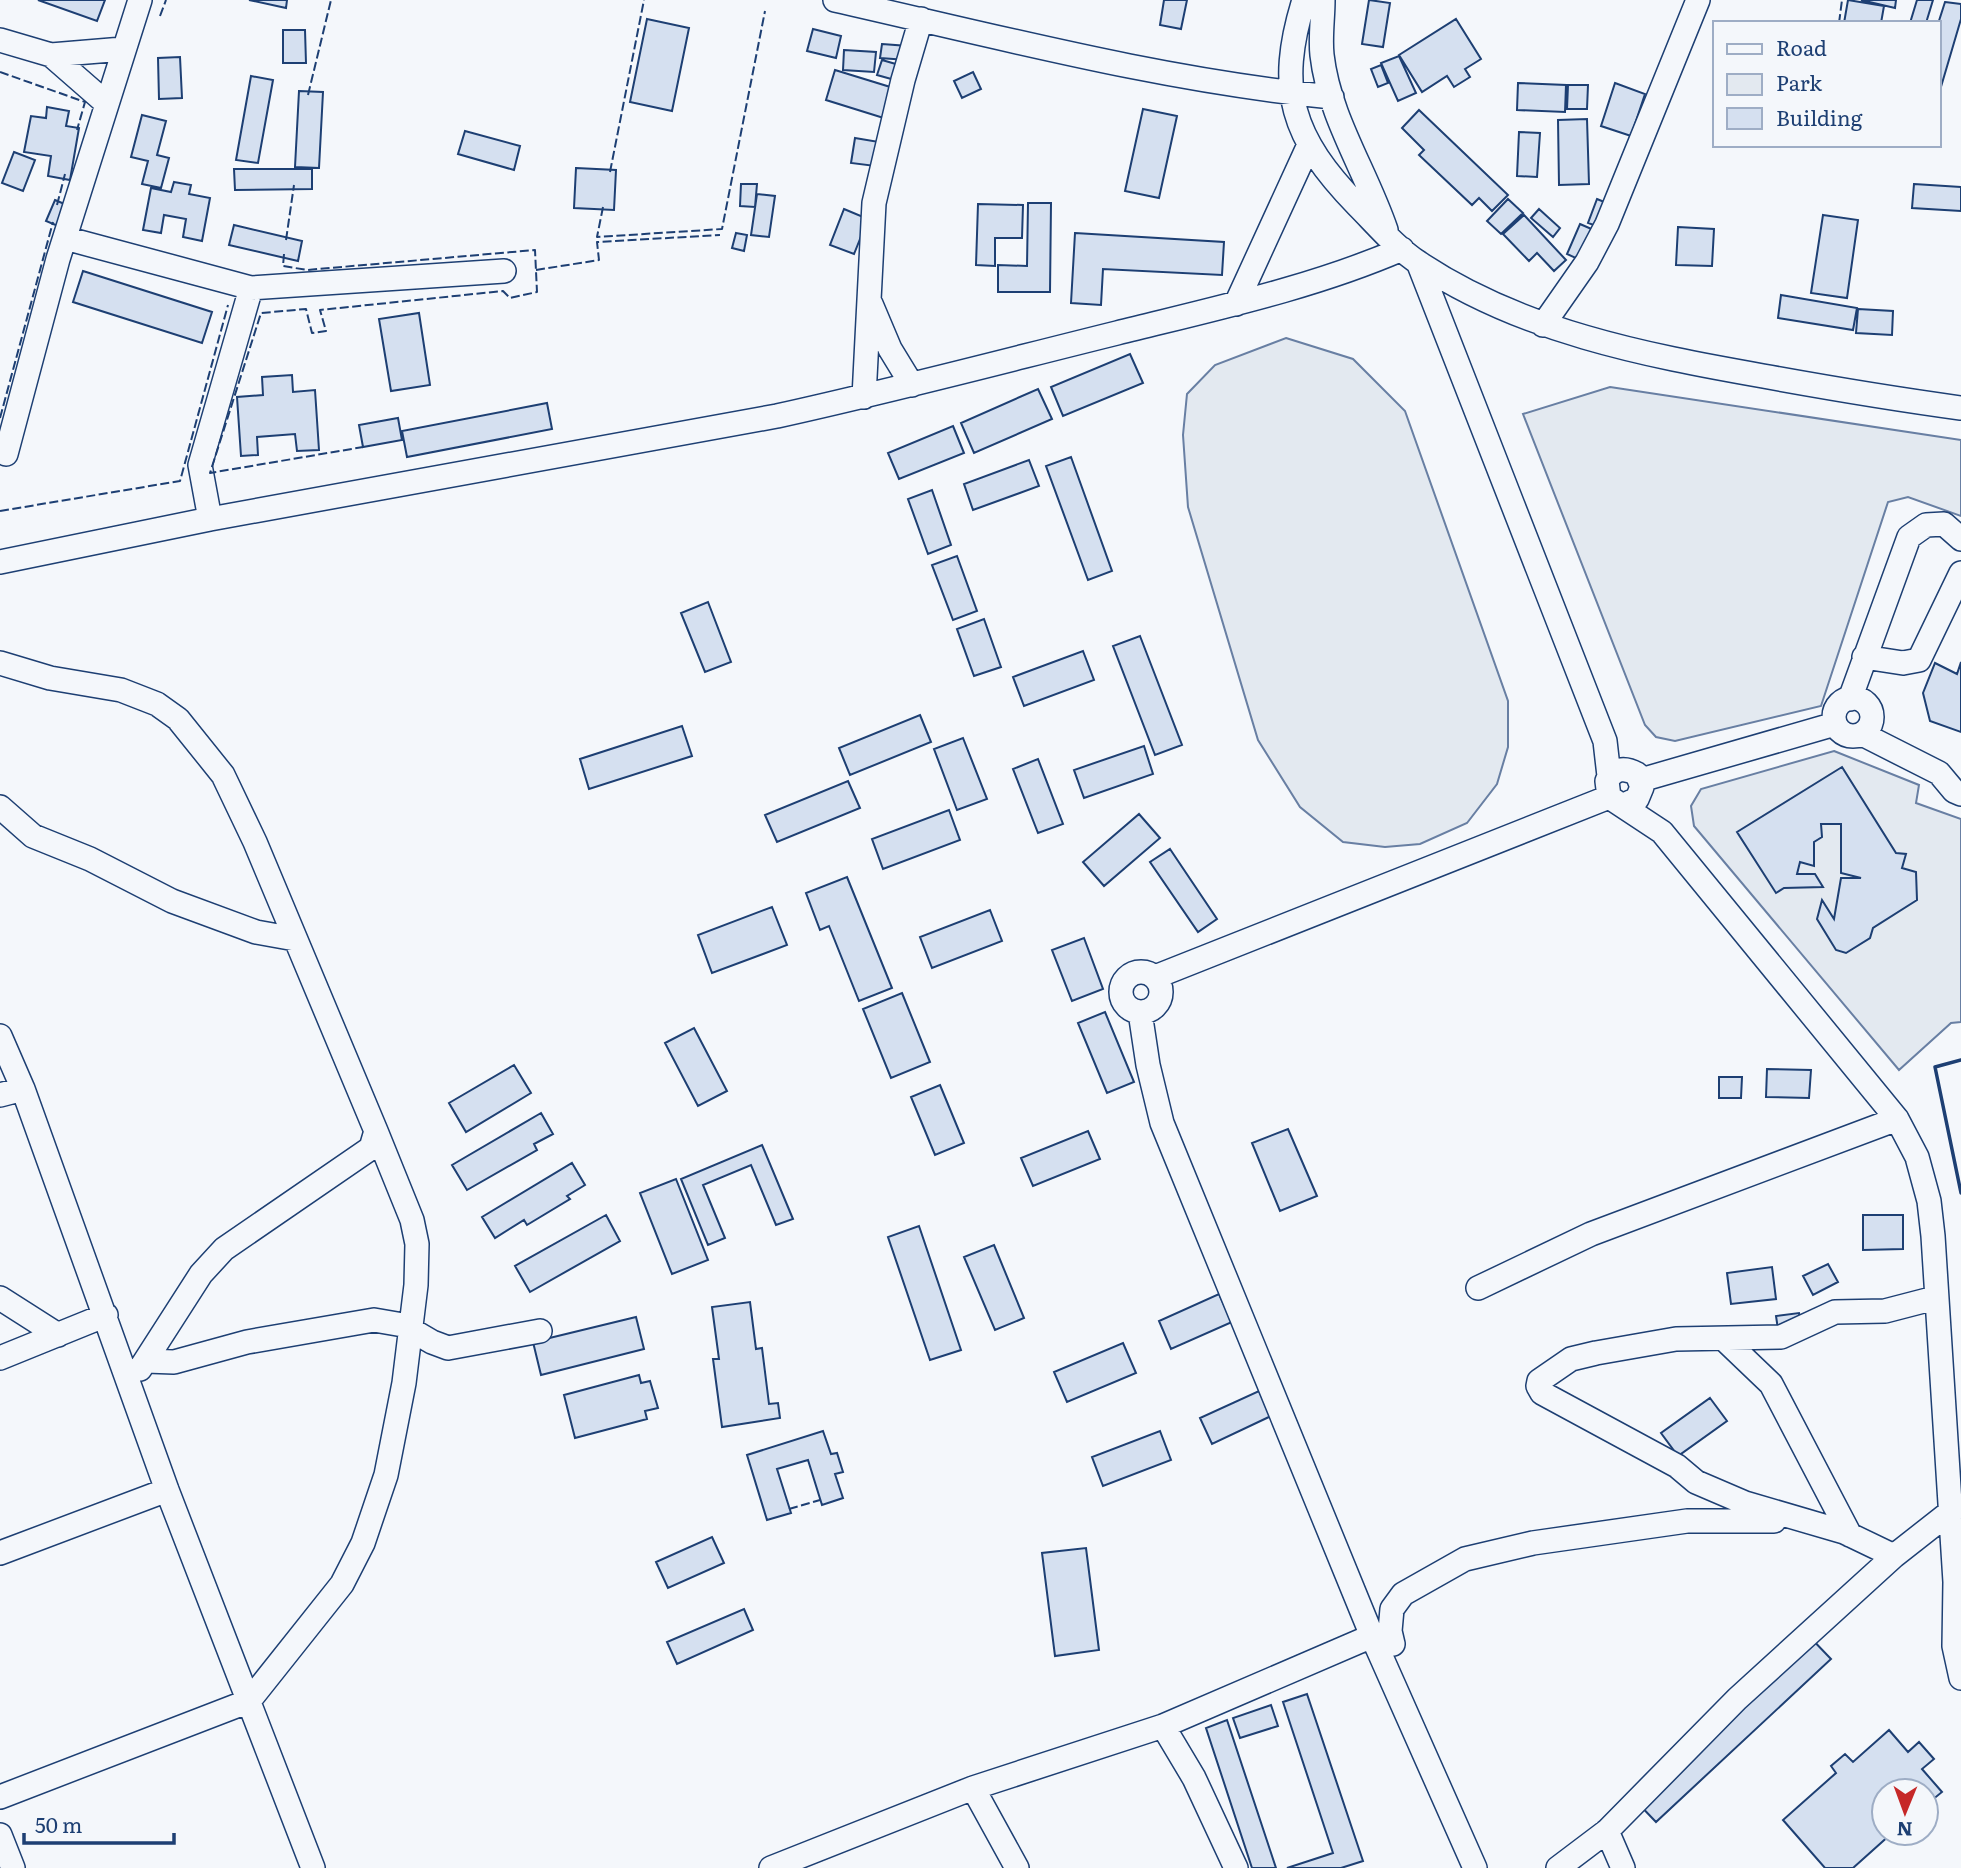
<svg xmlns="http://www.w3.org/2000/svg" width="1961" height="1868" font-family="Literata,serif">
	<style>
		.green { fill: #e3e9f0; stroke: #687fa3; stroke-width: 2 }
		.building { fill: #d5e0f0; stroke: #1d3f73; stroke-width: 2 }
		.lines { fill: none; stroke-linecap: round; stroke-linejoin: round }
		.minor-casing { stroke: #1d3f73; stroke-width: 26 }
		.minor { stroke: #f4f7fb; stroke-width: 23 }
		.fence { stroke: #1d3f73; stroke-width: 2; stroke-dasharray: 9 3.5; stroke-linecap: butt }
		.wall { stroke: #1d3f73; stroke-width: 3.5 }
	</style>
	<rect width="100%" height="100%" fill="#f4f7fb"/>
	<path class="green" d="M1286,338l67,21 52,52 103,290v46l-11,37 -30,39 -47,21 -35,3 -42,-5 -43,-35 -42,-67 -70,-233 -5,-72 4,-41 28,-29z
		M1610,387l351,53v76l-53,-19 -20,5 -67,204 -146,35 -19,-4 -11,-12 -122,-311z
		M1834,751l85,34 -3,18 45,16v203l-10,1 -52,47 -205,-244 -3,-20 10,-17z"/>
	<path class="building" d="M38,0h67l-8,21z
		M249,0h38l-1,8z
		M1164,0h23l-6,29 -21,-4z
		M1369,0l21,3 -7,44 -21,-3z
		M1848,0l36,6 -3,17h-37z
		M1861,0h35l-1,8z
		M1917,0h16l-7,23h-16z
		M1945,2l16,2v15l-23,78v-73z
		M647,19l42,9 -17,83 -42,-9z
		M1456,19l25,40 -16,10 5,8 -16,10 -7,-11 -25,16 -23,-37z
		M813,29l28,7 -5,22 -29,-7z
		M283,30h22l1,33h-23z
		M882,44l26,2 -1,14 -27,-2z
		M844,50l32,2 -2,20 -31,-2z
		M1399,56l17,37 -18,8 -17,-38z
		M180,57l2,41 -23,1 -1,-41z
		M882,60l24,7 -4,15 -25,-7z
		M1381,65l7,18 -10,4 -7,-18z
		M835,70l65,20 -10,30 -64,-20z
		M973,72l8,17 -19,9 -8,-17z
		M251,76l22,4 -15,83 -22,-3z
		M1518,83l48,2 -1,27 -48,-2z
		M1615,83l30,11 -14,42 -30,-10z
		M1568,85h20l-1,24h-20z
		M299,91l24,1 -4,76 -24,-1z
		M47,107l22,4 -3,15 13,2 -9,52 -22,-4 3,-20 -27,-4 7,-36 15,2z
		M1143,109l34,7 -18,82 -34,-7z
		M1419,110l89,85 -16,16 -13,-13 -7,7 -53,-50 5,-5 -22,-22z
		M142,115l24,6 -9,34 12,3 -8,30 -19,-4 6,-23 -17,-4z
		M1587,119l2,65 -30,1 -1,-65z
		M465,131l55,15 -6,24 -56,-16z
		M1519,132l21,1 -3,44 -20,-1z
		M855,138l24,4 -4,24 -24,-3z
		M14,152l21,8 -12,31 -21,-8z
		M576,168l40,2 -2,40 -40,-2z
		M234,169h78v20l-77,1z
		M174,182l17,3 -2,9 21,4 -8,43 -19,-4 3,-18 -22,-4 -3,18 -18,-3 8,-42 20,4z
		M741,184h16l-2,23 -15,-1z
		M1914,184l47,3v24l-49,-3z
		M757,194l18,2 -6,41 -18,-2z
		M1508,199l15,14 -22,21 -14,-13z
		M1597,199l17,7 -9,23 -17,-6z
		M55,200l19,8 -9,21 -19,-8z
		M1028,203h23l-1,89h-52v-27l29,1z
		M978,204l45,1 -1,33h-27v28l-19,-1z
		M844,209l24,10 -14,35 -24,-9z
		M1539,209l21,19 -7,9 -22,-19z
		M1524,215l42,45 -12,11 -17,-18 -8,8 -26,-27z
		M1823,215l35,5 -11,78 -36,-5z
		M1580,224l23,10 -14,30 -22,-10z
		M234,225l68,16 -4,20 -69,-16z
		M1678,227l36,2 -2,37 -36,-1z
		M736,233l11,2 -3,16 -12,-3z
		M1075,233l149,9 -2,33 -119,-6 -2,36 -30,-2z
		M83,271l129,41 -10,31 -129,-41z
		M1781,295l76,13 -4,22 -75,-12z
		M1858,309l35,2 -1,24 -36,-2z
		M419,313l11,72 -39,6 -12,-72z
		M1130,354l13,29 -80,33 -12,-29z
		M292,375l1,17 22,-2 4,60 -22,1 -2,-17 -38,3 1,18 -17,1 -4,-59 26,-2 -1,-18z
		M1038,389l14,30 -78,34 -13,-30z
		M547,403l5,26 -145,28 -5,-26z
		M398,418l4,22 -39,7 -4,-22z
		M953,426l11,27 -65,26 -11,-26z
		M1071,457l41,114 -24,9 -42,-114z
		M1029,460l10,26 -66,24 -9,-26z
		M932,490l19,55 -23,9 -20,-55z
		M957,556l20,55 -24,9 -21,-55z
		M708,602l23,60 -26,10 -24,-59z
		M984,619l17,48 -27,9 -17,-47z
		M1140,636l42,109 -27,10 -42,-109z
		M1083,651l11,29 -70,26 -11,-29z
		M1961,662v70l-31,-11 -7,-28 12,-30 22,11z
		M920,715l11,27 -81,33 -11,-27z
		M682,726l10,30 -103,33 -9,-30z
		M963,738l24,61 -30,11 -23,-61z
		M1144,746l9,28 -69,24 -10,-28z
		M1038,759l25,65 -25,9 -25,-64z
		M1842,767l54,86 10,1 -4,14 14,4 1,28 -44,28 -3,10 -24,15 -10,-3 -19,-31 5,-19 12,19 7,-41h20l-20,-5v-49h-20l1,13 -8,5v24l-14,-4 -3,12h18l8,13 -39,1 -8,5 -39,-61z
		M848,781l12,27 -83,34 -12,-27z
		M949,810l11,30 -77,29 -11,-30z
		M1139,814l21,24 -56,48 -21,-24z
		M1170,849l47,70 -19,13 -48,-70z
		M847,877l45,111 -33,13 -30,-75 -9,4 -14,-37z
		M772,907l15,38 -75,28 -14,-38z
		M990,910l12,31 -70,27 -12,-31z
		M1084,938l19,51 -31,12 -20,-51z
		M902,993l28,69 -39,16 -28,-69z
		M1105,1012l29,70 -27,11 -29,-70z
		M694,1028l33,63 -29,15 -33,-63z
		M514,1065l17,28 -65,39 -17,-29z
		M1767,1069l44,1 -2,28 -43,-1z
		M1719,1077h23l-1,21h-22z
		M940,1085l24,58 -29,12 -24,-58z
		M541,1113l12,21 -19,10 3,6 -70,40 -15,-25z
		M1288,1129l29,67 -37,15 -28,-68z
		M1088,1131l12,28 -67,27 -12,-28z
		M762,1145l31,74 -17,6 -25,-60 -48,20 22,53 -17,7 -27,-66z
		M572,1163l13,22 -18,11 3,3 -43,26 -3,-5 -29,18 -13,-21z
		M676,1179l32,81 -36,14 -32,-81z
		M606,1215l14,26 -90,51 -15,-26z
		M1863,1215h40v34l-40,1z
		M919,1226l42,124 -31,10 -42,-123z
		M994,1245l30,73 -29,12 -31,-73z
		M1828,1264l10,18 -25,13 -10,-19z
		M1772,1267l4,32 -45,5 -4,-31z
		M1219,1294l13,28 -61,27 -12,-28z
		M750,1302l6,47 6,-1 7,56 9,-1 2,15 -58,9 -9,-68h6l-7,-52z
		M1799,1313l3,19 -23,4 -3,-20z
		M636,1317l8,32 -103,26 -8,-33z
		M1123,1343l13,30 -69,29 -13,-30z
		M639,1375l2,8 9,-2 8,27 -13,3 2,8 -72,19 -11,-43z
		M1259,1391l12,25 -59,28 -12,-26z
		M1710,1398l17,23 -49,35 -17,-23z
		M823,1431l8,23 6,-1 6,19 -8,2 8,24 -21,7 -14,-45 -31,9 14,44 -24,7 -20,-65z
		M1160,1431l11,29 -68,26 -11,-29z
		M712,1537l12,26 -56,25 -12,-26z
		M1086,1548l13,102 -44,6 -13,-103z
		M744,1609l9,21 -76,34 -10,-22z
		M1807,1634l24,25 -175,163 -23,-24z
		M1307,1694l56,167 -22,7h-54l46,-15 -50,-151z
		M1271,1705l7,21 -38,12 -7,-20z
		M1227,1720l49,148h-24l-46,-140z
		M1889,1730l19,22 11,-10 15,17 -12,10 20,23 -16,13v-14h-42v42h26l-11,10 -8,-9 -38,34h-28l-42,-48 53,-47 -5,-7 14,-12 8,8z"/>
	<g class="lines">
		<g class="minor-casing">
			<path id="minor" d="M835,0c164,37 330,81 497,97
				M1304,0c-28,90 -12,138 53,205 19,19 39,43 62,58 102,68 225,92 344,113 66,12 132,23 198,32
				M1323,0c0,18 -3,37 -1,55 7,62 44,116 64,175
				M0,40l51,15 72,-6
				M51,55l55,48
				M65,238l186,50 253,-17
				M1418,262l187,479 4,35
				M871,304l19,45 22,36
				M1236,304l72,-157
				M1543,325l44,-63 20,-38 91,-224
				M864,397l10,-194 29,-123 18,-61
				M6,454l52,-195 82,-259
				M210,519l-10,-54 51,-177
				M0,562l210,-43 567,-103c114,-25 227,-55 340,-83 96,-24 195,-45 285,-84
				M1864,657l39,6 16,-3 42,-87
				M0,663l50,15 71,12 36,14 21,15 45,56 32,67 121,289 36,89 5,24 -1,41 -12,98 -18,92 -23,68 -21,41 -93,117 -249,96
				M1834 717a19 19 0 1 1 38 0a19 19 0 1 1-38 0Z
				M1850,699l59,-162 17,-12 18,-1 17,15
				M1862,734l77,39 15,18 7,3
				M1641,780l194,-56
				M1624,805l13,-6 5,-12 -5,-13c-12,-7 -24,-6 -30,7l2,16 53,35 235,287 20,38 12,44 4,35 22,346 -1,64 7,32
				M0,807l33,29 57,23 82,42 84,31 39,7
				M1121 992a20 20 0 1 1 40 0a20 20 0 1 1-40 0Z
				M1155,977l454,-180
				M1140,1012l8,53 14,58 210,513 103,232
				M0,1036l23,53 144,401 146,378
				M0,1095l23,-6
				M1478,1288l113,-54 306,-115
				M0,1298l58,37
				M1725,1340l46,44 79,151
				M0,1358l106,-43
				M146,1361l28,1 73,-20 127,-22 29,5 29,17 16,6 92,-17
				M140,1369l61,-95 23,-25 147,-101 5,-17
				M0,1553l167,-63
				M1894,1556l-50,-24 -99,-29 -49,-21 -19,-16 -135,-73 -4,-7 1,-5 32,-22 25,-6 80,-14 105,-2 54,-25 50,-1 50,-13
				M1393,1644l-3,-13 2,-22 11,-15 62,-35 68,-16 154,-22h87
				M1163,1726l31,52 42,90
				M973,1788l44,80
				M1607,1831l16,37
				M0,1835l13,33
				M771,1868l202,-80 190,-62 209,-90 21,8
				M1558,1868l49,-37 130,-132 157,-143 65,-51"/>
		</g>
		<use href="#minor" class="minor"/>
		<path class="fence" d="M160,16l6,-16
			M1839,23l3,-23
			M0,72l85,30 -8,28
			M308,95l23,-95
			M610,172l34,-172
			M57,205l8,-31
			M603,207l-6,30 125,-8 43,-218
			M286,240l8,-55
			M284,254l-1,12 24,4 228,-20 2,42 -27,6 -7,-7 -183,19 6,21 -14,2 -6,-24 -45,4 -51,160 153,-26
			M536,270l63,-10 -2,-18 123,-7
			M0,418l53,-196
			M0,511l180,-30 48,-176
			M789,1509l31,-9"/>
		<path class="wall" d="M1961,1060l-26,7 26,126"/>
	</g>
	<rect x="1713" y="21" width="228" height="126" fill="#f4f7fb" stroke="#9eadc5" stroke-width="2"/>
	<rect x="1727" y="44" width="35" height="10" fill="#f4f7fb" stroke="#9eadc5" stroke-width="2"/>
	<text x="1776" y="56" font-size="21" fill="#1d3f73">Road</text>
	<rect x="1727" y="74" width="35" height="21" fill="#e3e9f0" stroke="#9eadc5" stroke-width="2"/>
	<text x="1776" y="91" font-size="21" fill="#1d3f73">Park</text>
	<rect x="1727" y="108" width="35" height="21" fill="#d5e0f0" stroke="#9eadc5" stroke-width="2"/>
	<text x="1776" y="126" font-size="21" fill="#1d3f73">Building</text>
	<g transform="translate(1905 1812) rotate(181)"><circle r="33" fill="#f4f7fb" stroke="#9eadc5" stroke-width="2"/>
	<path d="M0-5L12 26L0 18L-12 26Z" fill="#c62828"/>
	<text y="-10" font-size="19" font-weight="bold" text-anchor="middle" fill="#1d3f73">N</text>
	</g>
	<path d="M24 1833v10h150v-10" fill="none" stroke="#1d3f73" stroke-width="3.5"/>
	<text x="35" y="1833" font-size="21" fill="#1d3f73" stroke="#f4f7fb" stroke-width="5" paint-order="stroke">50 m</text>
</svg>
